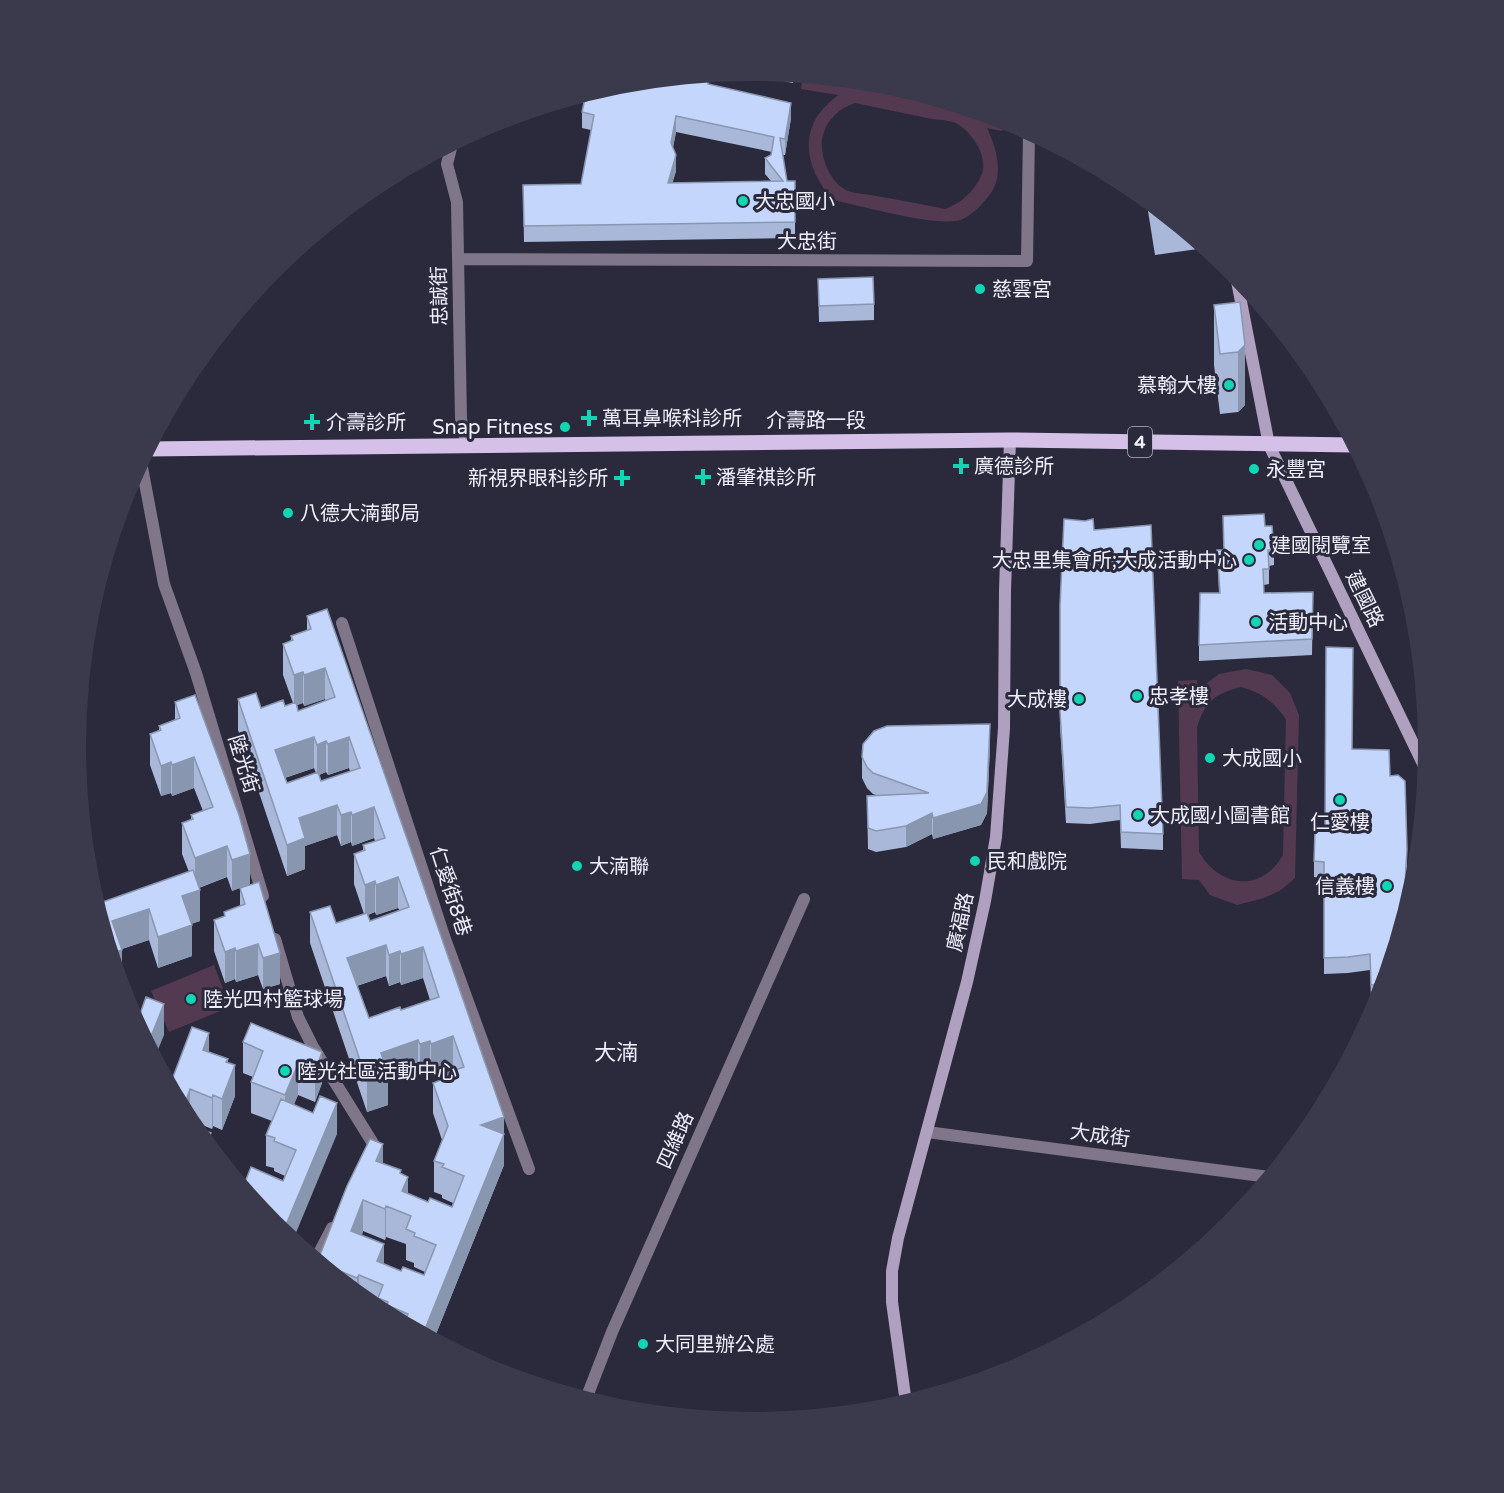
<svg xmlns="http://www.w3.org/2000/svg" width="1504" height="1493" font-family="'Varela Round','Noto Sans TC',sans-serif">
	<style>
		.grass { fill: #543a51; fill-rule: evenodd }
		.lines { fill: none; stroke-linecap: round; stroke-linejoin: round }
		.street { stroke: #807689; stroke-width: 12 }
		.secondary { stroke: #b0a0bf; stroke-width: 12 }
		.primary { stroke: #d5c0e8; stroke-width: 15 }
		.wall { fill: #a9b8d8; fill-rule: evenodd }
		.shaded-wall { fill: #8996b0 }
		.building { fill: #c4d6fb; stroke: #8996b0; stroke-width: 1.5; fill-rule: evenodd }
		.poi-dot { fill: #12d5b4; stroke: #2b2a3d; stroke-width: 2 }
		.labels { text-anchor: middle; stroke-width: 6; stroke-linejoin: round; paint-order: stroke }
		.shield { fill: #2b2a3d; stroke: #b4b4c3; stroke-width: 1.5 }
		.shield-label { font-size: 18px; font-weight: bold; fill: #efeffc }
		.poi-label { font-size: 20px; fill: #efeffc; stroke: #2b2a3d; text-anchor: start }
		.street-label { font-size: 20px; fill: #efeffc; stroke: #2b2a3d }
		.quarter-label { font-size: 22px; fill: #efeffc; stroke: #2b2a3d }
	</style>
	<rect width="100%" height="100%" fill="#2b2a3d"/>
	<path class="grass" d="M803,76l158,31 43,13 -2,11 -15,-3c10,21 18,49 1,69 -8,9 -16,19 -28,23 -25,7 -98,-14 -127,-20 -21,-24 -34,-55 -15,-85 6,-8 13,-14 20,-20l-37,-6zM855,103c26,5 51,11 77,16 8,1 20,1 27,6 15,10 30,33 22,51 -7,16 -20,27 -36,33 -23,-5 -46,-9 -69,-13 -9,-2 -20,-2 -28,-5 -19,-8 -30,-38 -25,-56 4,-16 17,-27 32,-32z
		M1246,669l26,6 18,18 9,22 -4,163 -14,12 -17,8 -27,7 -27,-10 -11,-15 -17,-1 -4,-198 19,-1 1,10 21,-16zM1241,687c20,5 33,15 45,32l-3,136c-22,38 -63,33 -84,-3l-2,-125c9,-26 17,-33 44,-40z
		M214,965l16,42 -61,25 -18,-41z"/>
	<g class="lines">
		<path class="street" d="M452,144l-5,20 10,38 4,217 6,28
			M458,259l569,2 2,-129
			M141,462l23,122 32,89 67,223
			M342,623l102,313 85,233
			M275,939l23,78 15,30 61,98 -4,9
			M927,1132l342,45
			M316,1259l16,-31
			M586,1399l26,-67 192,-433"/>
		<path class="secondary" d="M1236,276l33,169 157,325
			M906,1403l-14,-101v-31l6,-33 69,-256 18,-81 11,-64 8,-109 1,-137 5,-151"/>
		<path class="primary" d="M148,449l862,-9 343,5"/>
	</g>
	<path class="wall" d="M752,70l43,5 -2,8 -54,-11z
		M620,83l88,1 83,34 -6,37h-3l5,26h8v57l-271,4 -1,-57 58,-1 10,-54 -9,-2v-16l2,-9 -16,-4zM676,132l96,20 -1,3 -6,3v16l6,7 -99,2 4,-12 -3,-24z
		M882,83l41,12 -1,2 -40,-9z
		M1148,201l57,47 -50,7 -7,-44z
		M818,279l56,25v16l-55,2z
		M1240,302l5,103 -7,7 -18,2 -6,-49v-60z
		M1223,516l42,10 9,24v15l-5,1v18l-5,1v8l49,-1 -1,63 -113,6v-16l20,-52 -2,-43h7z
		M1094,530l69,304v16l-42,-2 -1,-28 -30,4 -24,-1 -6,-96v-122z
		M307,616l197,501v48l-70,174 -58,-31 -58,-48 65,-97 18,11 7,19 20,9 24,5 1,-4 -11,-5v-3l-8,-3v-31l8,-21 -9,-27v-30l10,-4v-5l11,-4 -1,-3 -22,8 -1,-3 -10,3 -2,-4 -30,11v23l-21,7 -57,-169v-31l26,11 28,-9 -10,-30v-30l9,-4v-5l12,-4 -1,-3 -22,8 -1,-4 -10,4 -4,-11 -32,11v23l-18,7 -49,-146v-31l23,9 24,-2 8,-3 -10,-28v-31l8,-3v-5l16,-6zM325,699l1,2 -28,10 -1,-6 6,-2 1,3zM314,768l2,5 -29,10 -2,-5zM349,768l1,3 -29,10 -2,-6 7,-3 2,3zM398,908l2,3 -30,10 -2,-6 7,-3 1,3zM386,976l3,10 11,-4 1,3 22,-7 7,22 -29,10 -32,8 -12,-32zM363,1231l22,9 1,-3 20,7v16l8,3v4l11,5 -1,3 -23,-4 -17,-7 -22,-29z
		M175,702l75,182 -18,7 -5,-14 -28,11 1,33 -9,3 1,32 -34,12 -9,-28 -27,9v32h-2l-23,-77 92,-32 -7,-18v-31l9,-3v-5l12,-4 -9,-23 -22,8 -1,-3 -10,3 -11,-31v-31l9,-3v-5l16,-6z
		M990,745l-3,68 -6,12 -48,14 -1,-5 -26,13 -30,5 -8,-3 -1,-53h12l-6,-2 -6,-6 -5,-10v-21z
		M1352,749l38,27 17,89 -3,50 -26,85h-7l-1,-30 -22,3 -24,1v-96l-10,-1v-16z
		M240,888l40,96 -17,5 -5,-14 -22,7 -1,-3 -10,4 -11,-32v-31l10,-3v-5l16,-6z
		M243,1042l79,10v31l-7,19 -17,-7 -4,9 43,30 -54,47 2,-5 -11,-5v-3l-8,-2v-31l6,-14 -21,-8v-31l2,-5 -10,-4z
		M209,1052l19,11 7,33 -13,34 -9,-4 -1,3 -22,-9v1l-20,-36z"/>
	<path class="shaded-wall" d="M791,103v15l-6,37v-16z
		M676,116v16l-5,26v-15z
		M676,155v16l-8,28v-16z
		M1245,345v60l-7,7v-60z
		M325,668v31l-21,7v-31z
		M303,672v31l-9,3v-31z
		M990,724v21l-3,68 -6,12 -48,14v-21z
		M314,737v31l-39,13v-31z
		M349,737v31l-21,7v-31z
		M326,741v31l-9,4v-31z
		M194,757v31l-22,8v-31z
		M171,762v31l-10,3v-30z
		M337,805v30l-32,11v23l-18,7v-31l12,-27z
		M374,807v31l-22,8v-31z
		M351,812v30l-10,4v-31z
		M932,813v21l-26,13v-21z
		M227,846v31l-32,12v-31z
		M1407,849v16l-3,50 -1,4z
		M250,854v30l-18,7v-31z
		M398,877v31l-22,7v-30z
		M375,881v31l-10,4v-31z
		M200,890v31l-18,6v-31z
		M149,909v31l-37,12v-31z
		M192,925v31l-34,12v-31z
		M258,944v31l-22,7v-31z
		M386,945v31l-39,13v-31z
		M423,947v31l-22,7v-31z
		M235,948v31l-10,4v-31z
		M122,950v31h-2l-8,-28z
		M400,951v31l-11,4v-31z
		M280,953v31l-17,5v-31z
		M164,1004v31l-9,22 -7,-13z
		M209,1033v31l-6,-14z
		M453,1036v31l-22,8v-31z
		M418,1040v31l-30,11v23l-21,7v-31l14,-28z
		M430,1041v31l-10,3v-31z
		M322,1052v31l-7,19v-30z
		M228,1059v25l7,-19v31l-13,34v-31l4,-37z
		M298,1064v31l-13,31v-31z
		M190,1089v32l-7,-12z
		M213,1095v31l-1,3v-31z
		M337,1103v31l-44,106 -10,-8z
		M504,1117v48l-70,174 -11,-5 58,-209z
		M211,1133v14l-4,-4z
		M383,1144v31l-7,-14z
		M408,1177v31l-6,-17z
		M363,1200v31l-12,31v-31z
		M386,1206v31l-1,3v-31z
		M384,1244v31l-7,-14z
		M359,1275v19l-2,-1v-15z"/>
	<path class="building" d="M702,75l6,2v7l83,19 -6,36 -5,-1 7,43h8v41l-271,4 -1,-41 58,-1 13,-69 -12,-3 4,-18 34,-11zM676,116l98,21 -3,18 -6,3 18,23 -115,2 8,-28 -5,-12z
		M873,277l1,27 -55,2 -1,-27z
		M1240,302l5,43 -7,7 -18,2 -6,-49z
		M1264,514l1,12h7l2,24h-6l1,19h-6l1,24 49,-1 -1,47 -113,6 1,-52h20l-3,-43h7l-1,-34z
		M1064,519l21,2 8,-2 1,11 57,-5 12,309 -42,-2 -1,-27 -30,3 -24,-1 -6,-95v-107z
		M327,609l177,508 -23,8 23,9 -81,200 -19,-11 4,-9 -21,-9 1,-3 -10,-4 5,-13 -24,-10 -2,3 -22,-9 -2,4 -15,-13 29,-74 23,-47 13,5 -7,17 25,9 -1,3 8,4 -6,14 26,11 2,-4 22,9 12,-31 -22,-9 2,-3 -10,-3 14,-35 -15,-43 11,-4 -1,-5 21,-7 -11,-31 -22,8 -1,-3 -10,3 -2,-4 -37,13 7,21 -21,7 -57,-169 20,-6 6,17 31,-10 3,8 39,-14 -11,-30 -22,8 -1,-4 -10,4 -11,-31 11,-4 -2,-5 22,-7 -11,-31 -22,8 -1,-3 -10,3 -4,-10 -38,13 6,20 -18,7 -49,-146 18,-6 5,15 22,-8 2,6 11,-4 2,9 37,-14 -10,-29 -21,7 -1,-3 -9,3 -11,-31 10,-4 -2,-4 20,-7 -4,-13zM314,737l3,8 9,-4 2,3 21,-7 11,31 -39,13 -3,-9 -31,11 -12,-33zM386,945l3,10 11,-4 1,3 22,-7 16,50 -38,13 -1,-3 -31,11 -22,-60zM363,1200l22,9 1,-3 25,10 -5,13 9,4 -1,3 22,9 -12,30 -21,-8 -2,4 -24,-10 7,-17 -33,-13z
		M1326,647l27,1 -1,101 37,1 1,26 8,-1 7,6 2,68 -4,70 -20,65 -12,1 -1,-31 -22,3 -24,1v-96l-10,-1 1,-30 10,-1z
		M195,695l44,120 11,39 -18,6 -5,-14 -32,12 -13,-35 11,-4 -2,-4 22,-8 -19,-50 -22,8 -1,-3 -10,4 -11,-32 11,-4 -2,-4 21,-8 -5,-16z
		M990,724l-3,68 -6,12 -48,14 -1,-5 -26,13 -30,5 -8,-3 -1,-32 62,-3 -56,-20 -6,-6 -5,-10 1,-13 11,-13 13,-5z
		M193,870l7,20 -18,6 10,29 -34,12 -9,-28 -37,12 10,29 -10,3 -15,-49z
		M259,882l21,71 -17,5 -5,-14 -22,7 -1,-3 -10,4 -11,-32 11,-4 -1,-4 21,-8 -5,-16z
		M146,997l18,7 -16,40 -18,-34 10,4z
		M251,1023l71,29 -7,20 -17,-8 -13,31 -34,-13 12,-31 -20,-9z
		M192,1027l17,6 -6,17 25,9 -2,3 9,3 -13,34 -9,-4 -1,3 -22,-9 -7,20 -13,-24z
		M320,1096l17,7 -54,129 -9,-8 -31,-37 8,-20 32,14 13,-31 -22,-9 1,-3 -9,-3 15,-36 32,14z
		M193,1126l18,7 -4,10z"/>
	<g class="poi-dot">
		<circle cx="743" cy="201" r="6"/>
		<circle cx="980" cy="289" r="6"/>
		<circle cx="1229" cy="385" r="6"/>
		<path d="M586 409h6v6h6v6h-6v6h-6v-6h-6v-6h6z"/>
		<path d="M309 413h6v6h6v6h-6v6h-6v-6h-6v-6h6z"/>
		<circle cx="565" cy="427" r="6"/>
		<path d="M958 457h6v6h6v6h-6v6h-6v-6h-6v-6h6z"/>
		<circle cx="1254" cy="469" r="6"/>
		<path d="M700 468h6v6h6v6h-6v6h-6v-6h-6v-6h6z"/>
		<path d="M619 469h6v6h6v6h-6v6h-6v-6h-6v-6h6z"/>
		<circle cx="288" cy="513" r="6"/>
		<circle cx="1259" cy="545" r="6"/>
		<circle cx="1249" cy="560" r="6"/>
		<circle cx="1256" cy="622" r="6"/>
		<circle cx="1137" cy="696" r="6"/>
		<circle cx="1079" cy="699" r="6"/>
		<circle cx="1210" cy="758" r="6"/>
		<circle cx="1340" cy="800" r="6"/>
		<circle cx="1138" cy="815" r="6"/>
		<circle cx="975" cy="861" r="6"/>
		<circle cx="577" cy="866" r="6"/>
		<circle cx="1387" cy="886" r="6"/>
		<circle cx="191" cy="999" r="6"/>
		<circle cx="285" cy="1071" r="6"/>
		<circle cx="643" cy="1344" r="6"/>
	</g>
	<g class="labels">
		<rect class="shield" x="1128" y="427" width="24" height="30" rx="4.5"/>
		<g class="shield-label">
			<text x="1140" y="448">4</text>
		</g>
		<g class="poi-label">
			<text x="755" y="208">大忠國小</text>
			<text x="992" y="296">慈雲宮</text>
			<text x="1217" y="392" text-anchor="end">慕翰大樓</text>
			<text x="602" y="425">萬耳鼻喉科診所</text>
			<text x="326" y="429">介壽診所</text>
			<text x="553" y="434" text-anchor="end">Snap Fitness</text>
			<text x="974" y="473">廣德診所</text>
			<text x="1266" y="476">永豐宮</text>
			<text x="716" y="484">潘肇祺診所</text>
			<text x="608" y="485" text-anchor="end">新視界眼科診所</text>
			<text x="300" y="520">八德大湳郵局</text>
			<text x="1271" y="552">建國閱覽室</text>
			<text x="1237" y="567" text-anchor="end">大忠里集會所;大成活動中心</text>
			<text x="1268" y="629">活動中心</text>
			<text x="1149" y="703">忠孝樓</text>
			<text x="1067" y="706" text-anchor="end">大成樓</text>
			<text x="1222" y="765">大成國小</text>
			<text x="1150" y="822">大成國小圖書館</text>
			<text x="1340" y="829" text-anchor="middle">仁愛樓</text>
			<text x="987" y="868">民和戲院</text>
			<text x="589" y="873">大湳聯</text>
			<text x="1375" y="893" text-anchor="end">信義樓</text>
			<text x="203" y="1006">陸光四村籃球場</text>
			<text x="297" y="1078">陸光社區活動中心</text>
			<text x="655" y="1351">大同里辦公處</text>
		</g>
		<g class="street-label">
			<text x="807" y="248">大忠街</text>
			<text transform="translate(439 296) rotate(-91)" y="7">忠誠街</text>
			<text x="816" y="427">介壽路一段</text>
			<text transform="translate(1365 599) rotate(64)" y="7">建國路</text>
			<text transform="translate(244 764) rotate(73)" y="7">陸光街</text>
			<text transform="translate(451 891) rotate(72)" y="7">仁愛街8巷</text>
			<text transform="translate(960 922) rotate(-78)" y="7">廣福路</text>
			<text transform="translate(1100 1135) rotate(8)" y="7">大成街</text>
			<text transform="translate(675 1140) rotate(-66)" y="7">四維路</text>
		</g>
		<g class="quarter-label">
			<text x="616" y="1060">大湳</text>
		</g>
	</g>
	<path d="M0 0H1504V1493H0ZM751 81H753A665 665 0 0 1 1418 746V747A665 665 0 0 1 753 1412H751A665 665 0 0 1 86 747V746A665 665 0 0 1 751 81Z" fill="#3b3a4c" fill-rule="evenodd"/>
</svg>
